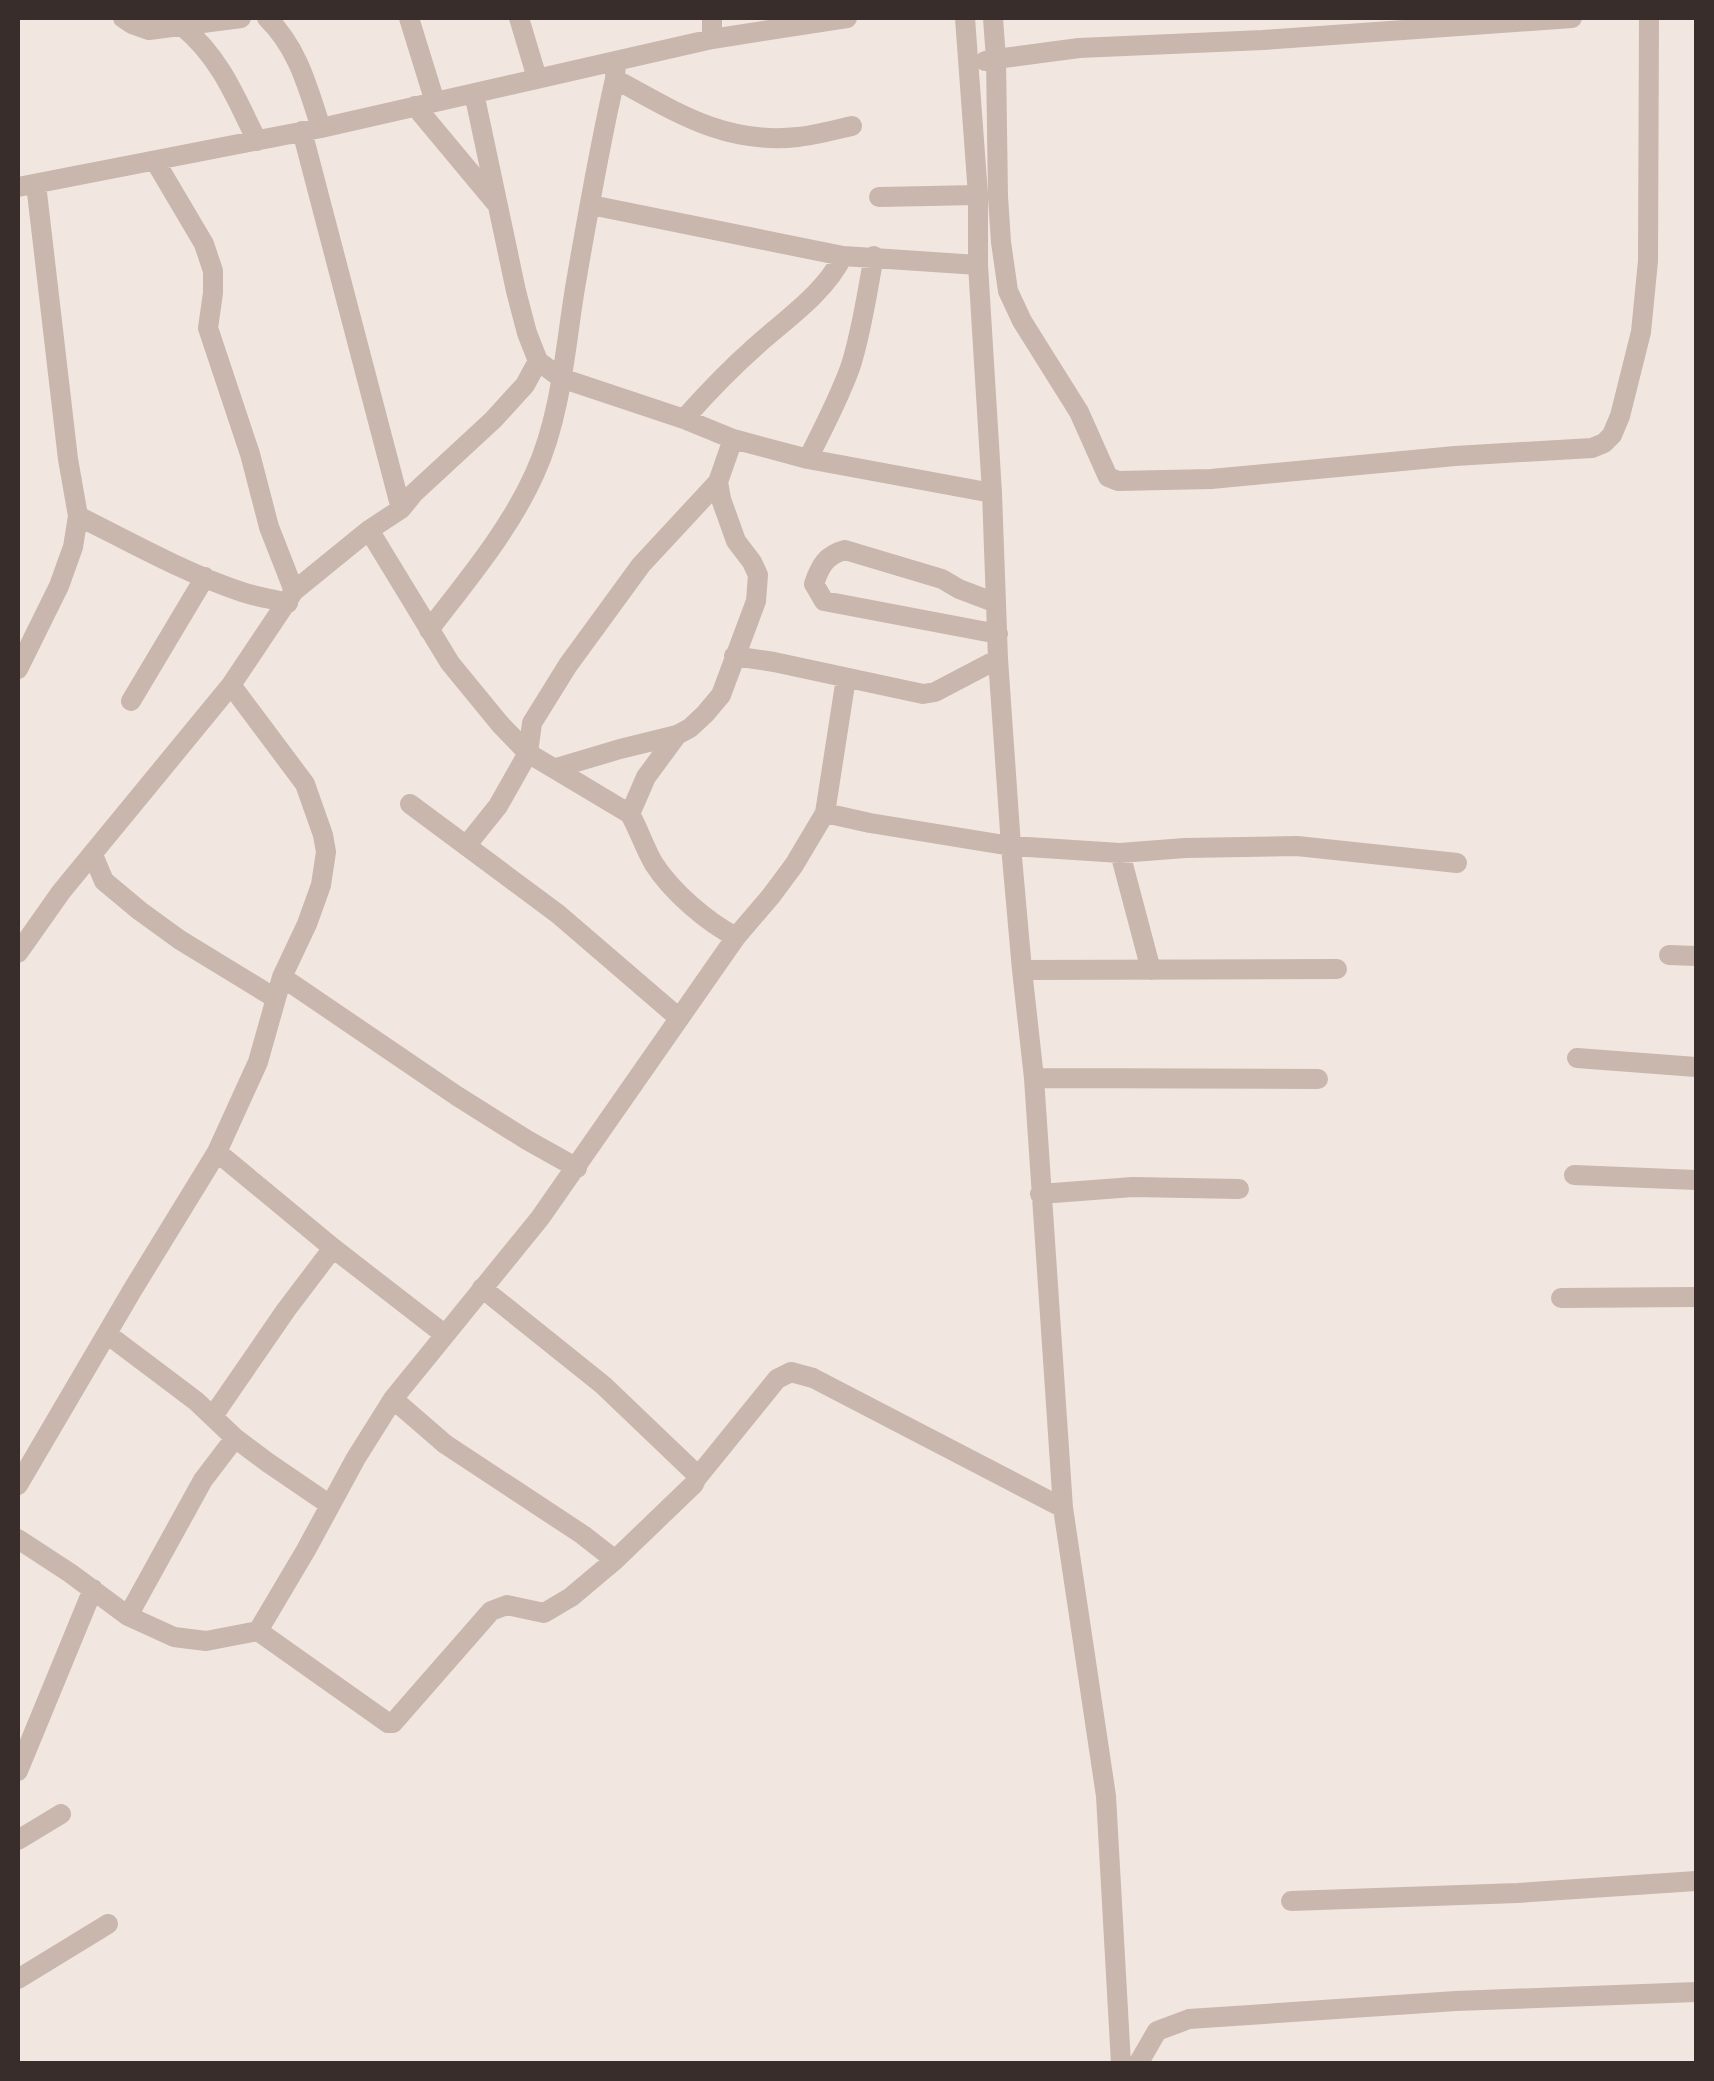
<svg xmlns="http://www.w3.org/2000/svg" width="1714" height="2081" font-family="Poppins,sans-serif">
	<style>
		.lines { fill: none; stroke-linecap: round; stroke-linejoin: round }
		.minor { stroke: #c9b6ad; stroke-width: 20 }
	</style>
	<rect width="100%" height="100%" fill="#f1e7e0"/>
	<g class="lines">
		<path class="minor" d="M123,18l9,6 17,6 92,-12
			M267,18c31,30 41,70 54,110
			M409,18l26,84
			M519,18l18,60
			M712,18v21
			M965,18l13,177v70l14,228 6,166 13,187 11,124 12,108 29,430 43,288 15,268
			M1572,18l-309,22 -184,8 -83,11 2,138 3,45 7,49 14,30 57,91 29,65 10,4 93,-2 244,-23 137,-8 12,-5 8,-8 8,-19 21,-84 7,-71 1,-243
			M182,26c38,31 54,72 75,115
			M985,61l11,-2 -3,-41
			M615,79c61,33 110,66 183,58 18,-2 36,-7 54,-11
			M474,93l42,198 11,42 11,28 23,17 123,41 49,20 75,20 184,34
			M415,106l80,96
			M302,131l99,378
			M155,161l49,83 9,27v22l-5,35 42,126 19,73 25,64
			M18,187l303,-59 391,-89 135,-21
			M879,197l99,-2
			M591,205l252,51 135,9
			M684,419c23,-26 46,-50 72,-73 30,-27 69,-53 87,-90
			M808,459c15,-31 32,-62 43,-94 11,-35 16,-72 23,-109
			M718,482l3,17 15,42 16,21 6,13 -2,26 -35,94 -16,19 -15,14 -13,7 -31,42 -16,37c9,16 15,35 24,50 18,28 53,58 82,73
			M78,516c54,27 107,57 164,76 15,5 31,7 46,11
			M369,530l81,133 50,61 28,29 102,61
			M996,603l-37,-14 -17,-10 -97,-29c-19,5 -25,16 -31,34l10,17 174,33
			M429,630c38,-50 80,-99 106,-157 26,-57 30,-124 40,-185 12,-70 24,-140 40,-209l1,-18
			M734,656l40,6 149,32 12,-2 63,-33
			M18,669l41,-83 14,-39 5,-31 -10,-57 -32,-275
			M131,701l74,-124
			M556,768l64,-19 57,-14
			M410,804l148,110 121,104
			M825,813l21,-135
			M466,846l32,-40 30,-53 4,-30 36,-58 73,-100 77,-83 15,-43
			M1120,853l31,117
			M93,855l11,26 36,30 40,29 95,58
			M18,953l43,-61 170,-207 63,-94 75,-61 32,-21 13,-16 79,-73 32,-35 13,-24
			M1669,955l27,1
			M1022,970l315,-1
			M282,977l175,119 70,44 50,28
			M1577,1058l119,9
			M1034,1078l284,1
			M217,1152l116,96 111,86
			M1574,1175l122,5
			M1040,1194l93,-7 106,2
			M482,1288l121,97 91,87 2,7
			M1561,1298l135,-1
			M107,1334l89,67 39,37 32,24 63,43
			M393,1399l52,45 138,91 32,25
			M213,1416l73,-106 47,-62
			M18,1485l115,-196 84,-137 41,-90 24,-85 25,-53 14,-39 5,-33 -3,-17 -18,-51 -74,-99
			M18,1539l52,34 58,43 46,21 32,4 52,-10 48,-81 50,-92 37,-59 147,-181 196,-281 35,-41 23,-31 31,-52 45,10 141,23 109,7 65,-5 112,-2 160,17
			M128,1616l75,-136 32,-42
			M258,1631l130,92h5l98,-112 16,-6 37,8 27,-16 44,-37 79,-76 2,-5 81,-100 14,-7 22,6 250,130
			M18,1771l75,-182
			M18,1840l43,-26
			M1291,1901l227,-8 178,-12
			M18,1979l90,-55
			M1138,2064l19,-33 32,-12 267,-18 240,-9"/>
	</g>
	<rect width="1714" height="2081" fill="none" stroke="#382d2b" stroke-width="40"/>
</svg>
